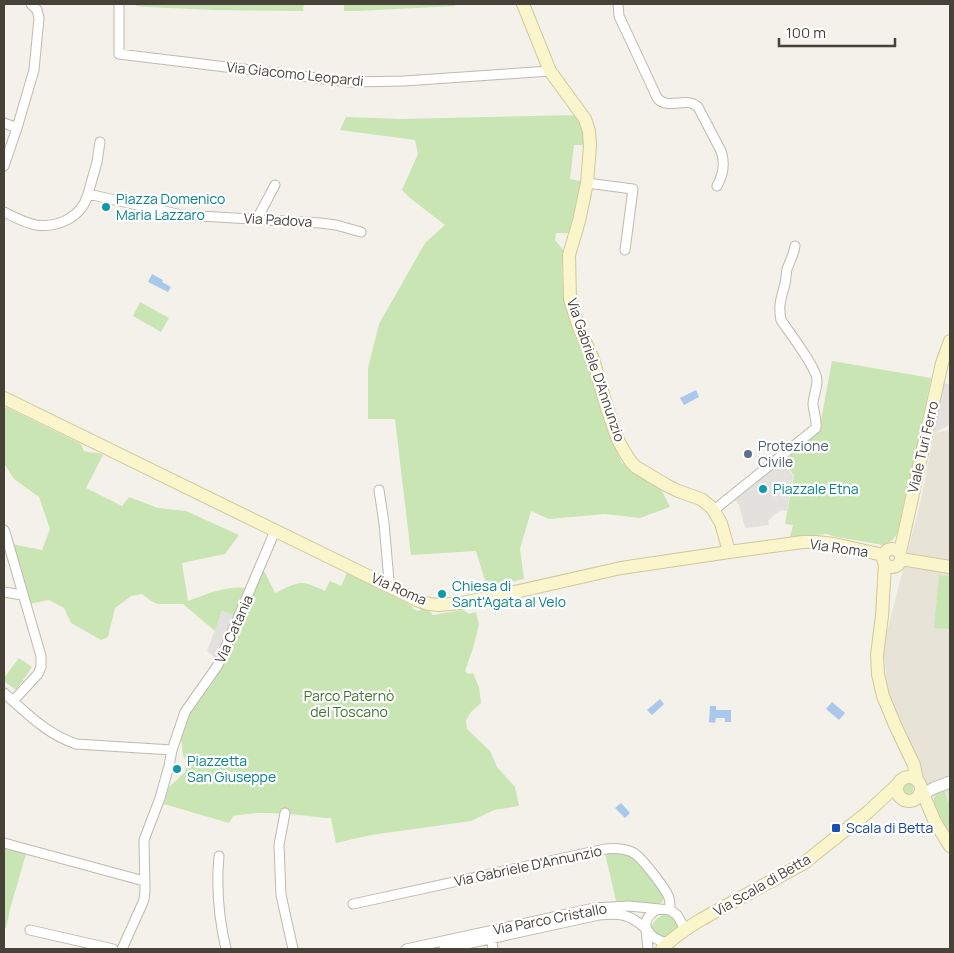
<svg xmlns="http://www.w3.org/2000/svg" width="954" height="953" font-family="Manrope,sans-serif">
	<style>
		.residential { fill: #e7e4d7 }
		.green { fill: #c9e5b4 }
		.parking { fill: #e2e1dd }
		.water { fill: #a9c8ec }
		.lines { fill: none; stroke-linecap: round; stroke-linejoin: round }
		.minor-casing { stroke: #bebaac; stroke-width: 11 }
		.tertiary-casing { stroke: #bebaac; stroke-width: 13 }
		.secondary-casing { stroke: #d0c89b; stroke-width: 14 }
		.minor { stroke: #fff; stroke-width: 9 }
		.tertiary { stroke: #fff; stroke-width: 11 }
		.secondary { stroke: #fbf5cb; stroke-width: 12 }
		.culture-dot { fill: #0f9aa8; stroke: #fff; stroke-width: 2 }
		.service-dot { fill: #5c6f8a; stroke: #fff; stroke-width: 2 }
		.transit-dot { fill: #1a4fb4; stroke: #fff; stroke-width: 2 }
		.labels { text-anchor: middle; stroke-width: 4.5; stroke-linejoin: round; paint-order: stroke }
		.street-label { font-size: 14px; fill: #464238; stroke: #fff }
		.culture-label { font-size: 14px; fill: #0d838f; stroke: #fff; text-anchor: start }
		.service-label { font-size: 14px; fill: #4e5e75; stroke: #fff; text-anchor: start }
		.park-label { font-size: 14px; fill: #40752e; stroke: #fff }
		.transit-label { font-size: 14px; fill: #164399; stroke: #fff; text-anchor: start }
	</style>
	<rect width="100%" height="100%" fill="#f3f1e9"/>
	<path class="residential" d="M950,430v376l-6,-16 -20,-3 -8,-28 -28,-66 -5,-46 38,-147 13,-67z"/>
	<path class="green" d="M136,4h168l-1,7 -88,-1 -68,-3 -11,-1z
		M344,4h112l-1,2 -98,5h-13z
		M577,115c6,10 9,18 6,30h-9l-4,34 11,2 -12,52h-13l-1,7 9,11 -2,22 3,29 9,33 14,29 25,78 9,21 14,11 25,15 9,18 -30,11 -35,-4 -56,5 -18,-8 -11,38 4,30 -37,8 -11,-36 -65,4 -16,-136h-27v-51l11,-44 46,-81 20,-18 -35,-27 -8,-8 16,-36 -3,-14 -75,-10 6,-13 54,2z
		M140,302l29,16 -8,14 -28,-16z
		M832,361l99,17 -8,40 -26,115c-3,7 -8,10 -14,12l-51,-9 -4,-2 -38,3 3,-12 -8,-1 9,-49 -12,-15 37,-29z
		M6,407l75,37 3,7c7,3 12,0 19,4l-17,33 36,18 7,-9 29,11 28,3 53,24 -14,19 -43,9 6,38c18,-7 39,-16 60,-13l-13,28 -13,-5 -7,20 -32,-27h-25l-7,-3 -9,-7 -11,2 -16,12 -7,29 -7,3 -30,-17 -7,-15 -15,-8 -20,4 -17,-60 30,6 8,-21 -11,-32 -25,-18 -10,-16v-53z
		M262,570l3,3 10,20c7,-3 18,-10 27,-10 7,0 16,5 23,8l5,-10 11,5 6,-13 64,32 2,4 5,2 5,-3 5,2 5,5 30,-5 6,4 7,-2 3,13 -6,23 -8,23 3,3 5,-1 6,14 2,16 -10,9 -5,8 1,9 23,22 7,16 18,20 4,19 -25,4 -23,11 -100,14 -35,8 -5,-25h-6c-31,-4 -60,-8 -92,-2l-4,7 -65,-19 5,-17 16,-15 1,-11 -3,-6 -2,-17 9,-24 21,-29 17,-27 14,-40z
		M939,575l11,1v53l-16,-1z
		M19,658l13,9 -16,23 -12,-9v-3z
		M908,782l5,1v8l-2,2 -5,2 -2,-3v-6z
		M941,790h3l6,16v29c-4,-6 -15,-22 -17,-28 -2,-7 3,-13 8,-17z
		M4,848l22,6 -16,55 -4,19h-2z
		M623,851l14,7 26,36v7l-4,3 -43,-3 -11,-48z
		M663,915h4l8,3 2,5v6l-12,10c-3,-2 -6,-2 -9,-4 -9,-7 -1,-17 7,-20z"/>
	<path class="parking" d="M943,383l7,1v41l-16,8z
		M785,465l8,10 -6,36 -5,-1 -8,5 -6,6 1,4 -23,3 -2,-4 -5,-19 -3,-4 -5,-2 41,-32 8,-1 1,2z
		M222,611l13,5 -19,43 -9,-8z"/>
	<path class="water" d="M152,274l11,6 -1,2 9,5 -3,5 -20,-10z
		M696,390l3,7 -15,8 -4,-7z
		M660,699l4,5 -12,11 -5,-5z
		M832,702l13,11 -6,7 -13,-11z
		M710,706h6v4h15v12h-6v-4h-9l-1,5 -6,-1z
		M621,803l9,10 -5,5 -10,-10z"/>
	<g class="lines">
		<g class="minor-casing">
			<path id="minor" d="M119,4v50l231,28 54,-1 146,-10
				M618,4l1,12 35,75c1,3 2,5 4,8 11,11 29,-3 40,8l23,44c4,11 2,24 -4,35
				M4,123l13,5
				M4,166l13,-38 17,-58 5,-52 -2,-8 -6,-6
				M587,183l46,6 -8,61
				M88,194l9,-32 3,-20
				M4,212c10,5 21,11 32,13 22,3 46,-8 52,-31l94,21 138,8 16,2 25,7
				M257,219l18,-34
				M379,490l5,33 5,58 -1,5
				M714,510l102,-82c1,-8 -2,-15 -3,-23 0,-9 4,-16 4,-24 1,-12 -29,-50 -36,-61 -3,-15 0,-21 4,-36 1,-5 1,-10 2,-15 3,-8 7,-15 8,-23
				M4,530l1,2 36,124v11l-3,7 -25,27
				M4,592l18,3
				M4,693c24,21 41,40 72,51l96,6
				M285,813l-6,32 2,50 12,54
				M4,843l140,38
				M219,856c-3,31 0,63 7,93
				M353,904l252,-55c10,-1 18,-1 27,3 8,3 34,37 37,46 1,4 1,8 1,12
				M658,909c-22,12 -11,30 10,34
				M30,930l83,19
				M491,933l2,16
				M122,949l22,-49 1,-9 -1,-51 16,-42 9,-32 3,-16 13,-38 33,-47 57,-134
				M406,949l188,-41 35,-2 41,4 7,5 8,14
				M444,949l155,-34c22,-2 31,-1 47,14l2,20"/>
		</g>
		<g class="tertiary-casing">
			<path id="tertiary" d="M918,797l16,-9 16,-6"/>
		</g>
		<g class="secondary-casing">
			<path id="secondary" d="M523,4l27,67 35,48 4,12 1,15 -3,37 -8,38 -10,34 1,44 9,29 14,31 14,49 11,32 6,11 7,11 5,5 30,18 12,6 23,8 11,9 9,15 8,29
				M4,398l415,203 10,3 10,1 22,-2 45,-9 115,-26 108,-16 74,-10h13l18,2 49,11
				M883 558a9 9 0 1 1 18 0a9 9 0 1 1-18 0Z
				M900,552l42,-189 8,-22
				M901,559l49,8
				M885,563l-3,53 -5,39 1,19 5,22 12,29 19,40 3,15
				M897 789a12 12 0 1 1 24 0a12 12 0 1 1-24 0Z
				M921,789l14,33 15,24
				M662,949c11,-12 25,-21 40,-30l102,-56 64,-51 29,-27"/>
		</g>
		<use href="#minor" class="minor"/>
		<use href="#tertiary" class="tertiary"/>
		<use href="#secondary" class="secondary"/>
	</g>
	<g class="culture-dot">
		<circle cx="106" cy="207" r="5"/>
		<circle cx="763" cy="489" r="5"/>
		<circle cx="442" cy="594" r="5"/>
		<circle cx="177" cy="769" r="5"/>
	</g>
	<circle class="service-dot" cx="748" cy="454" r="5"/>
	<rect class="transit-dot" x="831" y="823" width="10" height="10" rx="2.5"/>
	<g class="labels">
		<g class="street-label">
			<text transform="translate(295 74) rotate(6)" y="5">Via Giacomo Leopardi</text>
			<text transform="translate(278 220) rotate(3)" y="5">Via Padova</text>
			<text transform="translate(596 370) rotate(71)" y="5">Via Gabriele D'Annunzio</text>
			<text transform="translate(923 447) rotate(-77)" y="5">Viale Turi Ferro</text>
			<text transform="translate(839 548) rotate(8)" y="5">Via Roma</text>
			<text transform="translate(399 589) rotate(24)" y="5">Via Roma</text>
			<text transform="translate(234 629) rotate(-66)" y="5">Via Catania</text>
			<text transform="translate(528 866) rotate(-12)" y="5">Via Gabriele D'Annunzio</text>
			<text transform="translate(762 885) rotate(-30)" y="5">Via Scala di Betta</text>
			<text transform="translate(550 919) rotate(-11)" y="5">Via Parco Cristallo</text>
		</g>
		<g class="culture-label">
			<text x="116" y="204">Piazza Domenico<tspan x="116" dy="16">Maria Lazzaro</tspan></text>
			<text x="773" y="494">Piazzale Etna</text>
			<text x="452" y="591">Chiesa di<tspan x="452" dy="16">Sant'Agata al Velo</tspan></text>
			<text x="187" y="766">Piazzetta<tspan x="187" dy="16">San Giuseppe</tspan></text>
		</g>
		<g class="service-label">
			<text x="758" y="451">Protezione<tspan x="758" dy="16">Civile</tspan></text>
		</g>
		<g class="park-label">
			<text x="349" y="701">Parco Paternò<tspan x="349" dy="16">del Toscano</tspan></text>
		</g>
		<g class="transit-label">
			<text x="846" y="833">Scala di Betta</text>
		</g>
	</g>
	<rect width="954" height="953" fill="none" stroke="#464238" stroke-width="10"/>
	<path d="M779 38v8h116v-8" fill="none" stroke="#464238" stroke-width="2.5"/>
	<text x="786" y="38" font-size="15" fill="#464238" stroke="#ffffff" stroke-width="4" paint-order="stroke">100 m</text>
</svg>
